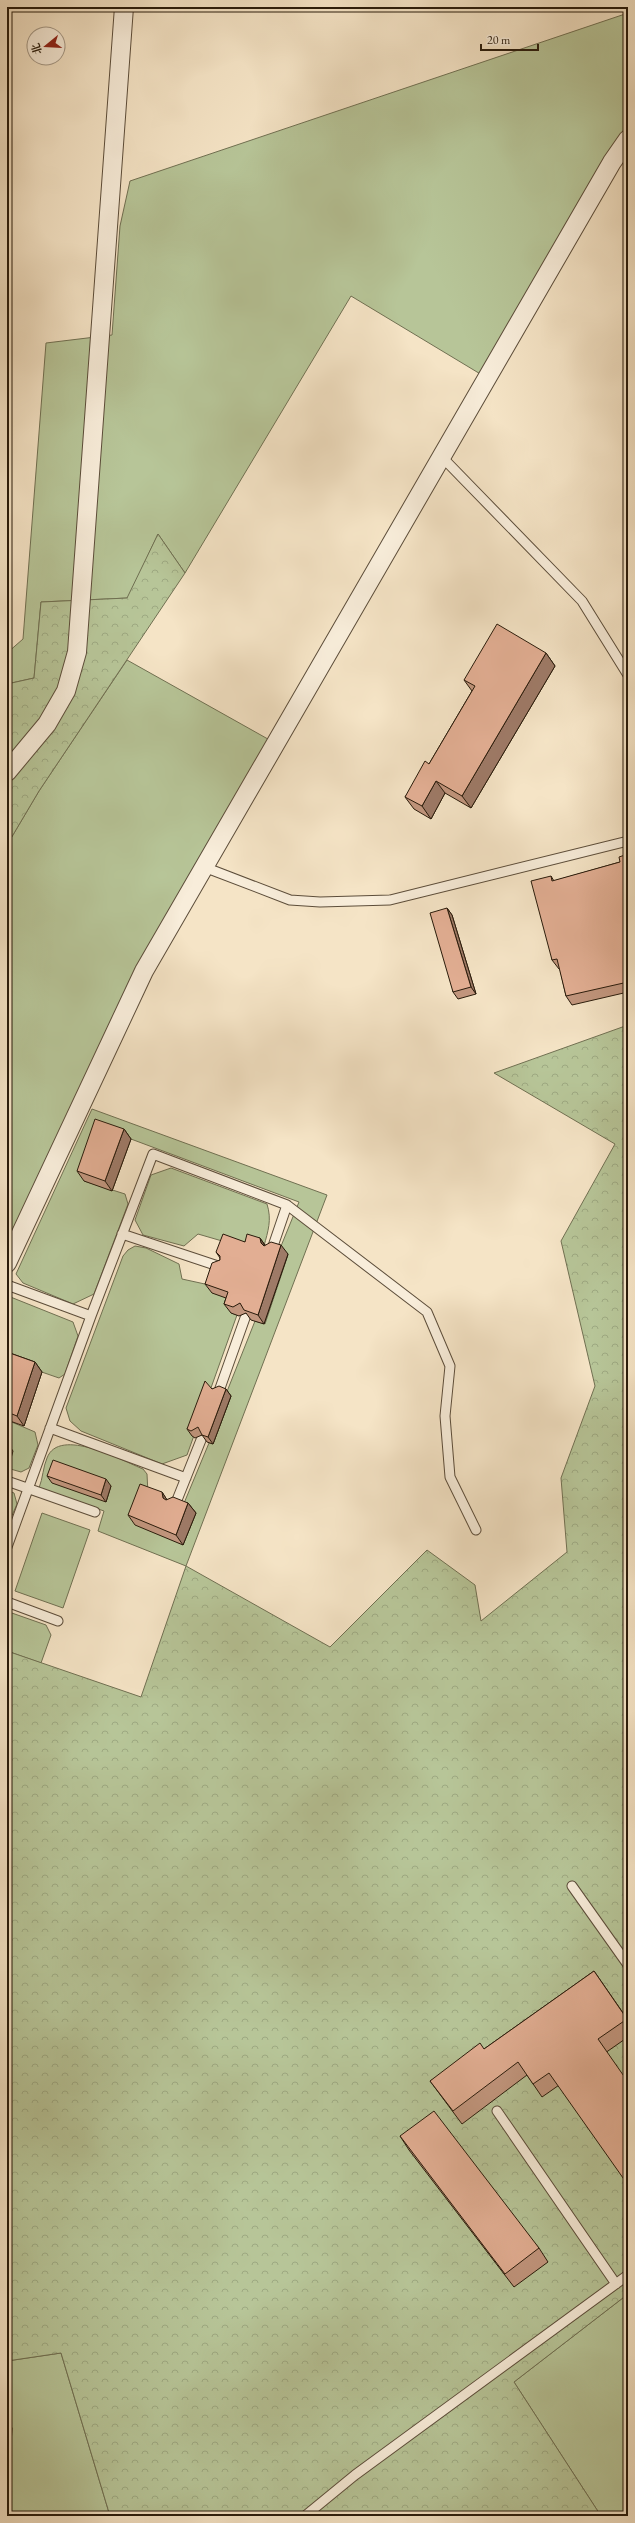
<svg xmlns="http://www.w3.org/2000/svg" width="635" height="2523" font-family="'EB Garamond','Noto Serif SC',serif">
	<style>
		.grass { fill: #b7c598; stroke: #707052 }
		.forest { fill: url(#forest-crowns); stroke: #707052 }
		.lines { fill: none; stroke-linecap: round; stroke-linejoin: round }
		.service-casing { stroke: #5c4d3a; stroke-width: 11 }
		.minor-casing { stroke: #5c4d3a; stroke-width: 20 }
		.service { stroke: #f8edda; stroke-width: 9 }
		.minor { stroke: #f8edda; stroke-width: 18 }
		.wall { fill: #c2967e; stroke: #291b0b }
		.shaded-wall { fill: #9e7a67; stroke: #291b0b }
		.building { fill: #e2ae93; stroke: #291b0b }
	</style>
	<defs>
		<pattern id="forest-crowns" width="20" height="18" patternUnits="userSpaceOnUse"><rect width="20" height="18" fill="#b7c598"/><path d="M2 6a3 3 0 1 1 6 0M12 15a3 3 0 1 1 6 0" fill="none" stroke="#9da982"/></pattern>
	</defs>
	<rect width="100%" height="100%" fill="#f5e4c6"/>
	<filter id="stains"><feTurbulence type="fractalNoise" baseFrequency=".005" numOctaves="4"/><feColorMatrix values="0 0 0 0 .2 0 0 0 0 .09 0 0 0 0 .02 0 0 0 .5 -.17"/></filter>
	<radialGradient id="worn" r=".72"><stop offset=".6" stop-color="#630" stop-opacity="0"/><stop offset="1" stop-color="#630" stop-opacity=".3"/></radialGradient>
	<path class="grass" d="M628,13v126l-141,239 -136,-82 -166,277 -27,-39 -30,64 -87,4 -7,76 -27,6v-31l16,-14 23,-296 66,-8 8,-109 10,-45z
		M127,660l148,83 -131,228 -137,292v-418l32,-54z
		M92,1109l235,86 -141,371 -88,-35 6,-20 -65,-23c4,-10 4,-21 8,-30 12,-32 76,3 96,11l4,5 1,20 34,14 27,-65 4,1 18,-48 -5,-2 29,-73 10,3 23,-69 -9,-4 20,-49 -168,-63 -47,42 41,13 3,10 -34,90 -21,10 -50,-21 -7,-9z
		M171,1168l96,36c5,16 1,27 -3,42l-35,-3 -31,-9 -14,12 -41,-11 -8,-15 16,-45z
		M135,1246l11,2 33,16 3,15 32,7 20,15 -3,12 6,2 -50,140 -25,9 -81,-33 -11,-10 -4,-13 57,-152 5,-6z
		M8,1296l65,26 5,14 -13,38 -6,4 -49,-17 -3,7z
		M7,1420l28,12 3,13 -9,23 -8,4 -14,-4z
		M7,1490l7,3 3,11 -10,23z
		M42,1513l48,17 -27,78 -48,-17z
		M9,1612l37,13 5,10 -10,28 -34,-12z
		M628,2294v222h-27l-87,-134z
		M61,2353l49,163h-103v-155z"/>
	<path class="forest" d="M158,534l27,39 -146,218 -32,54v-161l27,-6 7,-76 86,-4z
		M628,1025v1269l-114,88 87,134h-491l-49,-163 -54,8v-710l134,46 45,-131 144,81 97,-97 48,35 6,36 86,-69 -6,-74 34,-92 -34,-145 54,-97 -121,-71z"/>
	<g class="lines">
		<g class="service-casing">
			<path id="service" d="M441,456l141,145 46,74
				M204,867l86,33 30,2 70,-2 238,-59
				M287,1205l140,107 23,54 -5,50 5,61 26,53
				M122,1234l99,33
				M7,1285l84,31
				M219,1391l26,-73
				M50,1428l136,50
				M7,1481l88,31
				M175,1505l26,-65
				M7,1547l84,-231 62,-162 134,51 -15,44
				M7,1602l51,19
				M572,1886l56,79
				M497,2111l119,173
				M305,2516l50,-41 273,-200"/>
		</g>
		<g class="minor-casing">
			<path id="minor" d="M7,772l40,-48 19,-33 11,-39 47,-645
				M7,1263l137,-292 468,-809 16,-23"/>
		</g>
		<use href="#service" class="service"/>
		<use href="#minor" class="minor"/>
	</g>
	<path class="wall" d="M546,653l9,13 -84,142 -26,-15 -14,26 -17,-10 -9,-12 24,-33 43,-73 -8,-11z
		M628,854v138l-56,13 -6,-9 -6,-27h-1l-7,-9 -1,-84 3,5 66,-19z
		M447,908l5,7 24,79 -18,5 -5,-7z
		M124,1129l7,10 -19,52 -28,-10 -7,-10z
		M260,1238l5,7 23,9 -24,70 -13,-4 -5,-7 -7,3 -8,-3 -7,-9 2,-6 -14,-5 -7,-9 15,-24v-2l-4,-6 29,-10z
		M7,1352l28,10 7,10 -18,54 -17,-6z
		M212,1389h14l5,7 -18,48 -6,-2 -5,-7 -7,3 -3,-2 -5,-7z
		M47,1476l64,10 -5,16 -54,-19z
		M162,1492l5,8 21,3 8,10 -13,32 -48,-20 -7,-10z
		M594,1971l34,49v17l-86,60 -15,-22 -65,49 -32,-43 54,-32z
		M400,2136l139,112 9,14 -34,25 -105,-137z"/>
	<path class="shaded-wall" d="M546,653l9,13 -84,142 -9,-12z
		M436,781l9,12 -14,26 -9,-13z
		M447,908l5,7 24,79 -5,-7z
		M124,1129l7,10 -19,52 -7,-10z
		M260,1238l6,9 -5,-4z
		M281,1245l7,9 -24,70 -6,-9z
		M35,1362l7,10 -18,54 -7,-10z
		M226,1389l5,7 -18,48 -5,-7z
		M8,1444l5,7 -4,15 -2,-2v-17z
		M106,1479l5,7 -5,16 -5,-7z
		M162,1492l7,11 -6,-5z
		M188,1503l8,10 -13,32 -7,-10z
		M7,1610l2,2 -2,5z
		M7,2420l5,8 -5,88z"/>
	<path class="building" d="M497,624l49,29 -84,143 -26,-15 -14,25 -17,-9 20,-36 4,3 46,-78 -11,-6z
		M628,854v128l-62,14 -9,-37 -5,1 -21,-79 20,-5 1,5 68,-19 -1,-5z
		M447,908l24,79 -18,5 -23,-79z
		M95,1119l29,10 -19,52 -28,-10z
		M223,1234l22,8 2,-8 13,4 1,5 3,3 7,-4 10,3 -23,70 -14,-5 -4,-7 -7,4 -9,-3 4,-12 -23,-8 7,-21 8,-3v-4l-4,-4z
		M7,1352l28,10 -18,54 -10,-4z
		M205,1381l7,8 7,-3 7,3 -18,48 -6,-2 -4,-8 -7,4 -4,-2z
		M53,1460l53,19 -5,16 -54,-19z
		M140,1484l22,8 1,6 3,2 7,-3 15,6 -12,32 -48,-20z
		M594,1971l33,48 -29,20 30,43v103l-79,-112 -16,11 -15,-22 -65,49 -23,-30 50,-38 4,6z
		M434,2111l105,137 -34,26 -105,-138z"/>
	<rect width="635" height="2523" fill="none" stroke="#f5e4c6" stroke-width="24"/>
	<rect x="8" y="8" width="619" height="2507" fill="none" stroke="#291b0b" stroke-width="2"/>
	<rect x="12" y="12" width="611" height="2499" fill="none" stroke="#291b0b"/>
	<g transform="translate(46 46) rotate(252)"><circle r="19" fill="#f8edda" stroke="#a59987"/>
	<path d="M0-3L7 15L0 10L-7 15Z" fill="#8f2418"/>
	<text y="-6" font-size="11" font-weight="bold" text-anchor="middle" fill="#291b0b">北</text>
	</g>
	<path d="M481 44v6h57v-6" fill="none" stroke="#291b0b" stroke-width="2"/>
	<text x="487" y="44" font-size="12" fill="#291b0b" stroke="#f8edda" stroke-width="3" paint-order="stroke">20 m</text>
	<rect width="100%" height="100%" filter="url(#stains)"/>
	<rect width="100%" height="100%" fill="url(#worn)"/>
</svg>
